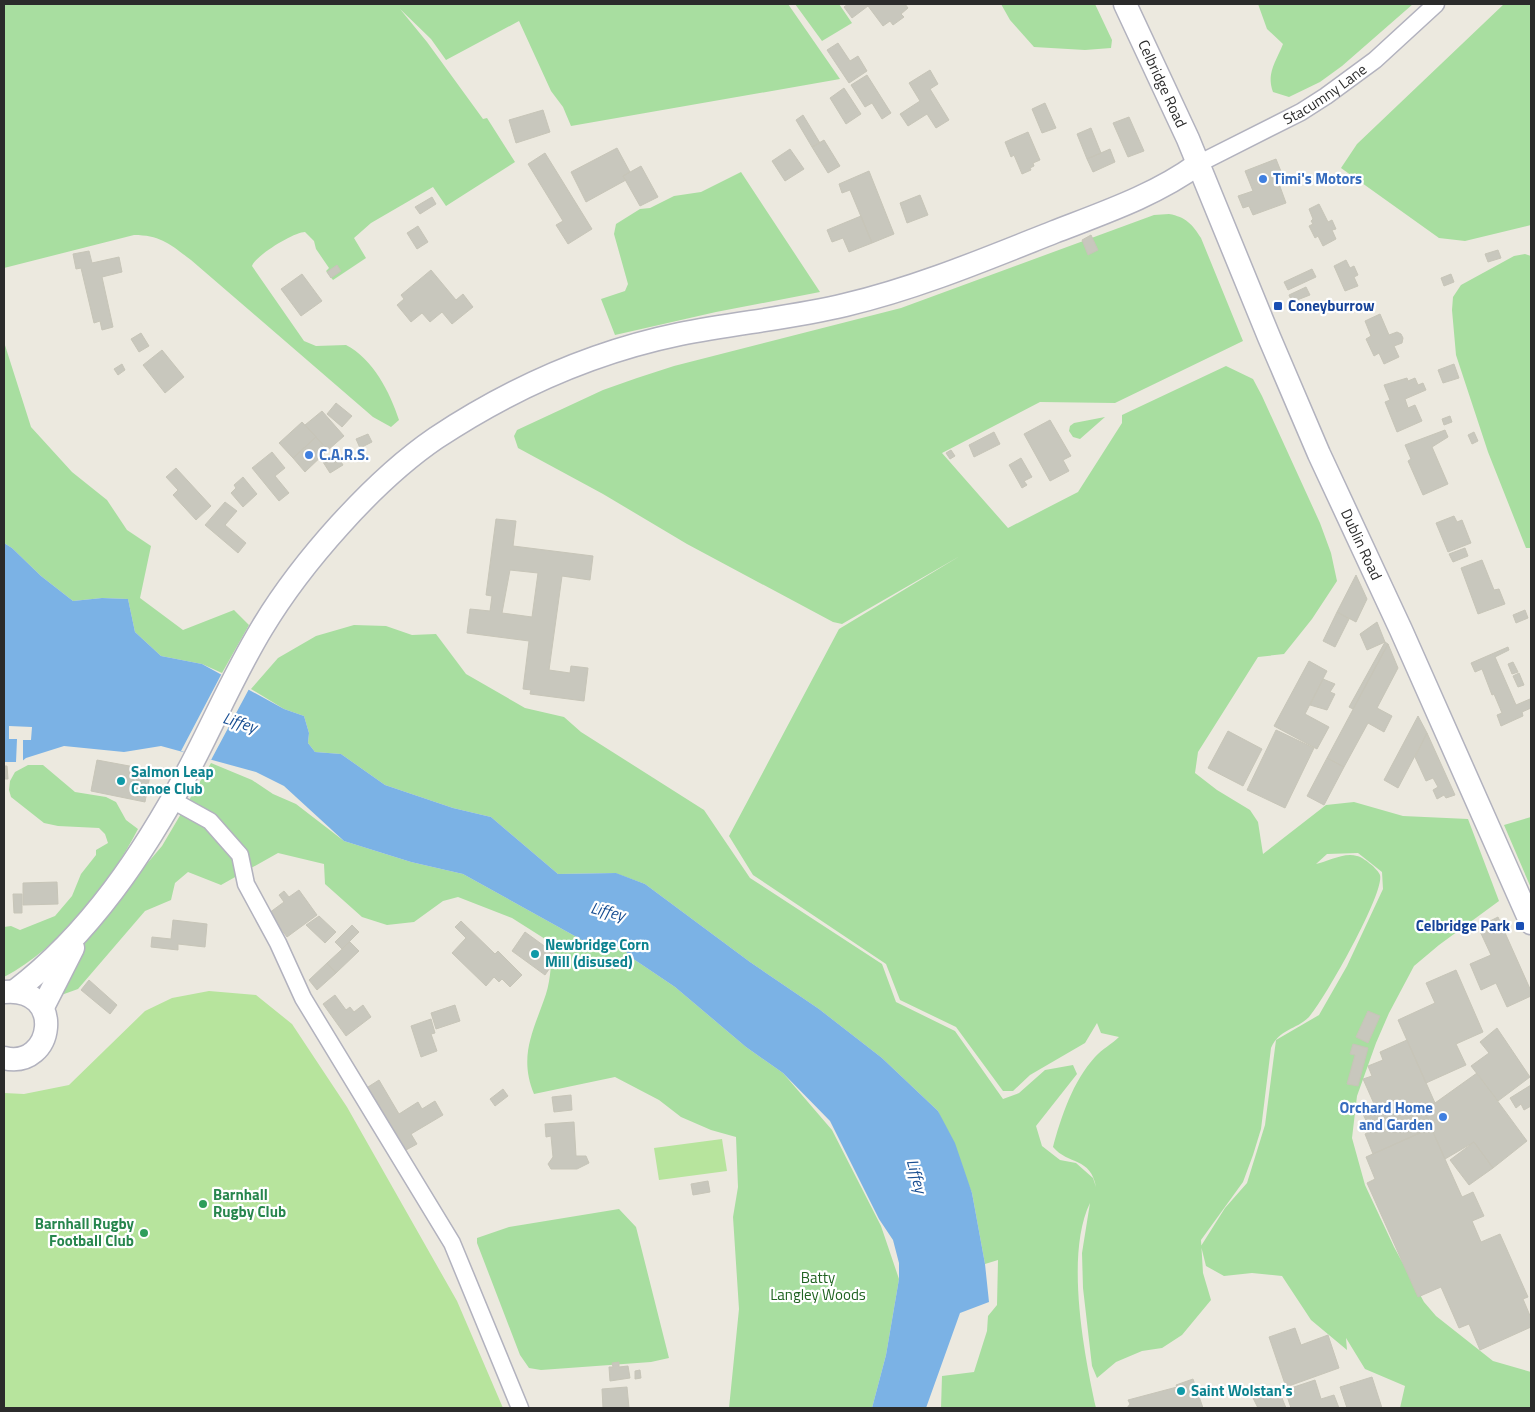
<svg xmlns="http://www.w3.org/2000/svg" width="1535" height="1412" font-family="'Titillium Web',sans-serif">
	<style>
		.green { fill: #a8dea0 }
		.pitch { fill: #b7e49d }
		.water { fill: #7bb2e5 }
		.pier { fill: #ece9df }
		.building { fill: #c8c7bd; stroke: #c7c5b8; fill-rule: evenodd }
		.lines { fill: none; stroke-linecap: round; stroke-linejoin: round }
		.street-casing { stroke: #b2b2be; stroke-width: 19 }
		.secondary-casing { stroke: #b2b2be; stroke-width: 25 }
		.street { stroke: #fff; stroke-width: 16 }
		.secondary { stroke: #fff; stroke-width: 22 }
		.shop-dot { fill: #3f7fe0; stroke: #fff; stroke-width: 2 }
		.transit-dot { fill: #1a4fb4; stroke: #fff; stroke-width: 2 }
		.culture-dot { fill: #0f9aa8; stroke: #fff; stroke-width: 2 }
		.leisure-dot { fill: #2e9e5b; stroke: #fff; stroke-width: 2 }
		.labels { text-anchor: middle; stroke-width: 4.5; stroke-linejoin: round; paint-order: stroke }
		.street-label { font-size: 15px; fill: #2b2b2b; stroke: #fff }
		.shop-label { font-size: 15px; font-weight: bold; fill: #366cbe; stroke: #fff; text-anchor: start }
		.transit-label { font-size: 15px; font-weight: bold; fill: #164399; stroke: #fff; text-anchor: start }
		.culture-label { font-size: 15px; font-weight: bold; fill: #0d838f; stroke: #fff; text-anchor: start }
		.leisure-label { font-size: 15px; font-weight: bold; fill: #27864d; stroke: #fff; text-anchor: start }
		.park-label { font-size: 15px; fill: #206321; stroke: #fff }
		.water-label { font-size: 16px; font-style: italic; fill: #184e92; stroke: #fff }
	</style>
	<rect width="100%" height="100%" fill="#ece9df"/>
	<path class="green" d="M4,4h784l52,75 -269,47 -8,-19 -12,-16 -32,-70 -73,39 -15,-21 -31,-30 27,33 56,77 4,-1 28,44 -69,44 -13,-19 -62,36 -17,15 12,20 -33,22 -7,-9 3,-3 -13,-19 -2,-8 -9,-9c-11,0 -50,24 -53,34l52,75 12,5 30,-1c27,14 44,47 53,75l-8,7 -18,-10 -182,-157c-20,-15 -30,-25 -57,-25l-130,33z
		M795,4h44l13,19 -30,18z
		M1001,4h94l17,36 -1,8 -26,2 -51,-3 -24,-27z
		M1258,4h155l-71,62 -22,16 -31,15 -16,-5c-7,-19 3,-30 10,-48l-16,-15z
		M1504,4h27v221l-66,16 -26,-3 -98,-70 16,-24z
		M741,172l79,120 -104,20 -101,23 -14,-36 24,-8 3,-7 -14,-50 2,-10 24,-15 10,-1 24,-12 27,-4z
		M1169,214c17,3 23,10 32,24l42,103 -128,62 -75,-1 -98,51 66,75 70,-36 44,-69v-8l104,-49 27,13 9,17 58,127 11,30 6,28 -25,38 -28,35 -26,3 -60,95 -3,21 22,17 33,20 8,12 5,32 63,-49 28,-3 49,14 65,3 31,82 -60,44 -25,21 -25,47 -13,30 -19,53 -5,42 13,47 29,62 30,55 12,14 57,45 38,11v36h-131l5,-22 -40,-17 -19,-31 1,12 -36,-30 -29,-44 -30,-3 -28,3 -18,-10 -5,-20 24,-38 22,-25 18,-58 11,-85 43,-25 28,-49 36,-77 -1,-17 -24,-19 -31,1 -11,10c12,-2 27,-12 41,-8 6,1 21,13 23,19 5,18 -57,127 -71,142 -13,13 -30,12 -38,31l-10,81 -8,26 -10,27 -42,58 2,33 8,27 -29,35 -20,13 -20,3 -26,11 -19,16 -5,-12 -9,-78 -1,-35 8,-50c-25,51 -6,151 6,205h-155l1,-32 32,-4 13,-41 1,-15 9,-11 1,-45 -13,4 -13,-71 -34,-82 -56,-53 -63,-49 -69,-47 -105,-78 -30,-11 -57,1 -67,-57 -38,-9 -68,-23 -44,-31 -26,-2 -7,-9 1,-10 -5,-17 -20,-7 -33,-20 27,-31 38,-22 38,-11 32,1 26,9 24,-1 30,40 59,34 39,9 17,15 123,78 46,68 132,86 14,38 59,29 48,68 16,-6 26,-23 28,-5 4,9 -41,52 6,20 18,14 16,3 17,15 3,9c-5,-30 -28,-22 -43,-40 8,-30 20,-66 42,-90 7,-8 17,-13 24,-20l-18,-4 -4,-10 -12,20 -55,32 -17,16h-10l-47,-64 -56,-27 -14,-36 -133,-89 -24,-39 110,-207 121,-73 -118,68 -9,-2 -146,-78 -84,-50 -85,-46 -4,-12 3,-6 86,-40 34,-12 37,-12 227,-58 253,-93z
		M1525,254l6,2v292h-5l-38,-96 -32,-97 -4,-45 1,-13 8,-12 53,-29z
		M4,342l27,85 41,45 35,28 20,30 24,16 -11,52 43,32 51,-20 15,15 -27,48 -20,-9 -41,-8 -26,-24 -7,-33 -26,-1 -29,3 -32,-25 -29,-28 -8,-5z
		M1105,417l-25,22 -7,-2 -4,-6 1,-5 4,-3z
		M211,763l41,17 21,14 23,10 48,37 67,21 52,12 128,71 32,2 6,9 46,31 71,60 37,26 49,57 49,96 18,53 -13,76 -14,53h-143l10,-99 -6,-92 5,-30 -2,-50 -25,-7 -30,-13 -22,-17 -44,-23 -81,17c-16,-39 0,-64 12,-100 5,-15 5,-34 7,-50l-41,-26 -54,-21 -15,4 -29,21 -27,3 -25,-8 -37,-33 -1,-20 -46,-11 -57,32 -33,-13 -13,11 -4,17 -26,11 -67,78 -25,9 27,-47 24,-37 58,-68z
		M28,765h15l32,27 31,5 10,5 10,18 12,9c-29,56 -78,119 -134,148v-50l7,-1 9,4 35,-14 17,-20 9,-22 15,-19v-5l12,-7 -3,-9 -6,-6 -41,-2 -14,-3 -33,-26 -2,-7 1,-9 5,-9z
		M1531,817v71l-27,-63z
		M619,1209l17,18 33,131 -18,4 -110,8 -12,-2 -9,-13 -43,-112v-5l32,-11z"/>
	<path class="pitch" d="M209,991l47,4 36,29 55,83 110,194 46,107h-499v-315l20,1 45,-9 76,-74 27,-13z
		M722,1139l5,32 -68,9 -5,-32z"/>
	<path class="water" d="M4,543l8,5 29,28 32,25 29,-3 26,1 7,33 26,24 41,8 82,45 20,7 5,17 -1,10 7,9 26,2 44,31 68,23 38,9 67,57 58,-1 29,11 105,78 69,47 63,49 56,53 17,32 17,50 13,71 4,38 -29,11 -34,95h-54l14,-53 13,-76v-16l-6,-23 -14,-21 -49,-98 -47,-48 -37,-26 -71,-60 -46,-31 -6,-9 -32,-2 -128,-71 -52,-12 -67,-21 -60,-55 -28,-14 -95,-26 -37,6 -60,-6 -38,12 -5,4h-17z"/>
	<path class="pier" d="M222,673l27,16 -38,71 -30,-9z
		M9,726l23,1 -1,13h-8v22h-7l1,-23h-8z"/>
	<path class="building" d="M848,4h57l3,4 -7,6 3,3 -11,8 -3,-4 -7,5 -15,-20 -16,12 -8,-11z
		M838,43l12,18 8,-5 9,15 -18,12 -22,-33z
		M930,70l8,14 -8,5 19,31 -13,8 -9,-14 -19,12 -8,-12 20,-13 -11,-18z
		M867,75l24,38 -9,6 -10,-16 -7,4 -14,-22z
		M844,88l17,26 -15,10 -16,-26z
		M1045,103l11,25 -14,5 -10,-24z
		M543,110l7,22 -34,11 -7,-23z
		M803,115l17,28 -8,4 -16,-27z
		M1129,117l15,34 -16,6 -15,-34z
		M1091,128l10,25 -14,6 -10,-25z
		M1028,132l12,28 -7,3 1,3 -4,2 1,2 -9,4 -8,-19 -3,2 -6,-15z
		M824,140l16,26 -12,7 -16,-26z
		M617,148l13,24 -7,4 3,4 -40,22 -15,-30z
		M790,149l14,20 -19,12 -13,-20z
		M1110,149l5,13 -22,10 -6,-13z
		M545,153l47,76 -24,15 -12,-19 7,-4 -35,-57z
		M1276,159l8,20 -6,2 8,22 -33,12 -4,-9 -6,2 -5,-12 15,-5 -8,-20z
		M641,166l17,31 -18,9 -17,-30z
		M869,171l25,63 -22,9 -22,-53 -8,3 -3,-9z
		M920,195l8,20 -21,8 -7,-20z
		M432,197l4,7 -16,10 -5,-7z
		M1319,204l9,18 4,-2 4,9 -4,1 4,9 -13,7 -5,-10 -3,2 -6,-12 4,-2 -2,-3 2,-2 -4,-10z
		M861,216l11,27 -23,9 -6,-14 -11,4 -5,-12z
		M418,226l10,16 -11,7 -10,-16z
		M1091,235l7,15 -10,5 -6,-15z
		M1498,250l3,8 -13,4 -3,-8z
		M89,251l3,12 27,-6 3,15 -20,5 11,50 -11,3 -2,-9 -6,2 -13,-55 -5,1 -3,-15z
		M1346,260l4,8 4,-2 4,9 -4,2 4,9 -13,5 -11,-25z
		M337,265l4,6 -10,7 -4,-6z
		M1312,269l4,8 -28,13 -4,-8z
		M431,270l25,30 7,-6 10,13 -21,17 -10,-12 -12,10 -8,-9 -11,9 -14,-17 7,-6 -3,-4z
		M302,274l20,27 -21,15 -20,-27z
		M1451,274l3,8 -10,4 -3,-8z
		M1306,287l4,8 -18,7 -3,-7z
		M1380,314l9,21 8,-3 4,2 2,4 -1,5 -8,3 5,11 -15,7 -5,-11 -5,3 -8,-17 5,-3 -6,-15z
		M141,333l8,13 -10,6 -8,-13z
		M162,350l22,27 -19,16 -22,-28z
		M122,364l3,6 -7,5 -4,-6z
		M1454,364l5,14 -16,5 -5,-13z
		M1407,378l1,3 7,-3 3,7 5,-2 3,7 -21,9 3,9 7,-3 7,16 -25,11 -12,-30 5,-2 -6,-15z
		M336,403l16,13 -10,11 -15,-13z
		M322,411l22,25 -16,14 -23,-25z
		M1450,416l2,6 -8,3 -2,-6z
		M1050,420l21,36 -8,4 6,11 -19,10 -26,-47z
		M302,422l14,15 -23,21 -14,-15z
		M1445,430l3,7 -16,10 16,37 -25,11 -15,-34 3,-2 -6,-14z
		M994,432l6,12 -26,13 -5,-12z
		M1474,432l4,9 -6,3 -4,-9z
		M368,434l4,8 -12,6 -4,-9z
		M316,437l12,13 -23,22 -12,-14z
		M951,450l4,6 -5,3 -4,-6z
		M272,452l13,16 -10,8 14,17 -10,8 -27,-33z
		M336,454l7,11 -13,8 -7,-11z
		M1021,458l11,19 -8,4 3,4 -5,3 -13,-23z
		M176,468l35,38 -15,14 -23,-25 5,-5 -12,-13z
		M243,477l14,17 -14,13 -12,-14 5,-5 -2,-3z
		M225,502l12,9 -12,14 21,18 -8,10 -33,-28z
		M1454,516l3,6 5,-2 9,23 -23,9 -12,-29z
		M496,519l20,2 -3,25 80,10 -3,24 -28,-4 -13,94 21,3 1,-7 17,2 -4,33 -54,-7 1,-4 -8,-1 6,-48 -62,-8 3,-24 20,2 2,-15 -6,-1zM510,570l28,3 -6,44 -30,-4z
		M1465,548l3,8 -15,6 -4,-8z
		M1482,560l12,30 5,-1 6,15 -27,10 -17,-46z
		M1356,575l11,24 -11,23 -19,-10z
		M1525,610l3,8 -12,5 -3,-8z
		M1337,612l12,7 -14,28 -12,-6z
		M1377,622l8,20 -18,8 -7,-16z
		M1385,642l3,2 -35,65 -4,-2z
		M1388,644l10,24 -21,40 15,8 -8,16 -16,-9 -24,44 -17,-9z
		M1508,647l1,3 -14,7 21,48 14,-6 1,9 -9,4 1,4 -22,10 -4,-11 5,-2 -8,-19 -2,1 -10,-26 -7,3 -4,-9z
		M1309,661l18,10 -22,43 24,13 -12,22 -43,-23z
		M1513,662l5,10 -6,2 -4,-10z
		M1519,673l5,12 -6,2 -5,-11z
		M1323,679l12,5 -5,8 5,2 -8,16 -17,-5z
		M1418,716l9,17 -29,55 -14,-8z
		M1276,730l38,18 -29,60 -38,-18z
		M1228,731l34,18 -19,37 -35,-18z
		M1427,733l28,62 -9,3 -2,-3 -7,4 -4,-9 5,-3 -5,-9 -7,3 -11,-24z
		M1327,758l17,9 -20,38 -17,-9z
		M97,760l54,10 -6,32 -54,-11z
		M4,766h3l1,13h-4z
		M57,882l1,22 -35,1v-22z
		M299,890l18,25 -30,22 -18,-24 15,-11 -5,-7 5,-4 5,6z
		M13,894h9v19h-8z
		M319,916l17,16 -11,11 -19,-18z
		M1498,917l33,74v5l-24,11 -11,-24 -15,7 -11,-26 21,-9 -13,-28z
		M173,920l34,4 -2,23 -27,-3v6l-27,-3 1,-10 19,2z
		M461,921l34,33 3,-3 24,24 -12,12 -8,-8 -3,3 -5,-5 -8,9 -34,-33 14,-15 -11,-11z
		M352,925l7,7 -17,17 -7,-7z
		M525,932l33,24 -13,19 -33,-24z
		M350,942l9,9 -23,22 -9,-10z
		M327,963l9,10 -19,17 -8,-10z
		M1456,970l27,62 -27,12 10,21 -40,18 -28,-63 37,-17 -9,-20z
		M89,980l28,25 -7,9 -29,-24z
		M335,995l11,15 4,-3 4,5 9,-7 8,12 -25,19 -23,-32z
		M455,1005l5,16 -24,8 -5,-16z
		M1368,1011l12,5 -12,27 -12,-6z
		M431,1019l4,14 -4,1 6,17 -16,6 -10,-31z
		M1497,1028l33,49 -32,24 -27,-35 18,-13 -9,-11z
		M1407,1040l28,63 -12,6 8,19 -58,26 -8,-20 6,-3 -9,-19 13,-6 -12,-27 9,-3 -4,-10 15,-6 -3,-8z
		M1353,1044l15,4 -10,38 -11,-2 8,-29 -5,-1z
		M1477,1073l50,68 -34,27 -19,-26 -29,17 -22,-50 12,-6z
		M379,1080l20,34 19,-12 4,7 13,-8 8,14 -32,19 6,10 -11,6 -38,-63z
		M1531,1085v21l-7,4 -3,-6 -5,4 -6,-10z
		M503,1089l5,7 -13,10 -5,-7z
		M571,1095l1,15 -18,2 -2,-15z
		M574,1122l2,34h10l3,7 -12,6h-26l-3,-5 5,-7 -2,-21 -5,1 -1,-13z
		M1431,1128l31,69 11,-5 11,24 -12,5 9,21 19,-8 28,63 -5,2 8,19v9l-51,23 -11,-26 -10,4 -18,-41 -23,10 -51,-114 8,-4 -9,-22z
		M1474,1142l19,26 -24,17 -19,-25z
		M708,1181l2,11 -17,3 -2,-11z
		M1295,1328l6,17 27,-10 11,33 -53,19 -17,-50z
		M619,1362v5l9,-1 2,12 -20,3 -1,-14h4l-1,-4z
		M640,1370l1,8 -6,1v-8z
		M1372,1377l10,31h-35l-7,-21z
		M1193,1379l10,29h-76l3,-4 -2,-4 49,-13 -1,-2z
		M1315,1380l6,19 13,-4 5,13h-48l-6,-18z
		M627,1387l2,21h-26l-1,-19z
		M1278,1388l8,20h-28l-5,-10z"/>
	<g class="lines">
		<g class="street-casing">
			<g id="street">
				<path id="s1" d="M1198,164l103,-52 25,-16 49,-36 61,-56"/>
				<path d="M172,800l38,21 30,34 6,29 32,59 25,55 149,245 68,165"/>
			</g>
		</g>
		<g class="secondary-casing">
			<g id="secondary">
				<path id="s2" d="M1125,4l63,135 81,198 50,117 82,176 130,293"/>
				<path d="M15,991c75,-57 129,-138 173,-220 25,-47 46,-97 74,-143 39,-65 111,-147 174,-190 74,-49 157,-86 244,-104 55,-11 111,-16 165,-29 72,-17 141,-46 209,-73 49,-19 102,-37 144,-68"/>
				<path d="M4,992c62,-6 50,78 0,66"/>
				<path d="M43,1007l30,-59"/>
			</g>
		</g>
		<use href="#street" class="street"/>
		<use href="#secondary" class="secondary"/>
	</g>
	<g class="shop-dot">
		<circle cx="1263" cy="179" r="5"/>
		<circle cx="309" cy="455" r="5"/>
		<circle cx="1443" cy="1117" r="5"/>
	</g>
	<g class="transit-dot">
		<rect x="1273" y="301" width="10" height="10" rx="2.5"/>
		<rect x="1515" y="921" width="10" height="10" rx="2.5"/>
	</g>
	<g class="culture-dot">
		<circle cx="121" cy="781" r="5"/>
		<circle cx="535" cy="954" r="5"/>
		<circle cx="1181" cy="1391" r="5"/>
	</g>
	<g class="leisure-dot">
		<circle cx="203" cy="1204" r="5"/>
		<circle cx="144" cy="1233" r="5"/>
	</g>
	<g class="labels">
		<g class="street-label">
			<text dy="5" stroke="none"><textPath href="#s2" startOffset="88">Celbridge Road</textPath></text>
			<text dy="5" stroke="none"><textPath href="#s1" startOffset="145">Stacumny Lane</textPath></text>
			<text dy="5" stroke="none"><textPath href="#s2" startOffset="590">Dublin Road</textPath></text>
		</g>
		<g class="shop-label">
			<text x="1273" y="184">Timi's Motors</text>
			<text x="319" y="460">C.A.R.S.</text>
			<text x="1433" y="1113" text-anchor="end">Orchard Home<tspan x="1433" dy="17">and Garden</tspan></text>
		</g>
		<g class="transit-label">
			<text x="1288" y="311">Coneyburrow</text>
			<text x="1510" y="931" text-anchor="end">Celbridge Park</text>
		</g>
		<g class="culture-label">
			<text x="131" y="777">Salmon Leap<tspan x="131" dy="17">Canoe Club</tspan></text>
			<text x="545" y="950">Newbridge Corn<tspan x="545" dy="17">Mill (disused)</tspan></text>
			<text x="1191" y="1396">Saint Wolstan's</text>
		</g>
		<g class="leisure-label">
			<text x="213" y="1200">Barnhall<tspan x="213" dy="17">Rugby Club</tspan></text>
			<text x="134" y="1229" text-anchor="end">Barnhall Rugby<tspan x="134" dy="17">Football Club</tspan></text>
		</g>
		<g class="park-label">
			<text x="818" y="1283">Batty<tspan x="818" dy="17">Langley Woods</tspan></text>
		</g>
		<g class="water-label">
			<text transform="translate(240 722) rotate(18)" y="6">Liffey</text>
			<text transform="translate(608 911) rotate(14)" y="6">Liffey</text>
			<text transform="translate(917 1176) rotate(74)" y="6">Liffey</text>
		</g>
	</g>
	<rect width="1535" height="1412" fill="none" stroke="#2b2b2b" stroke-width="10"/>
</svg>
